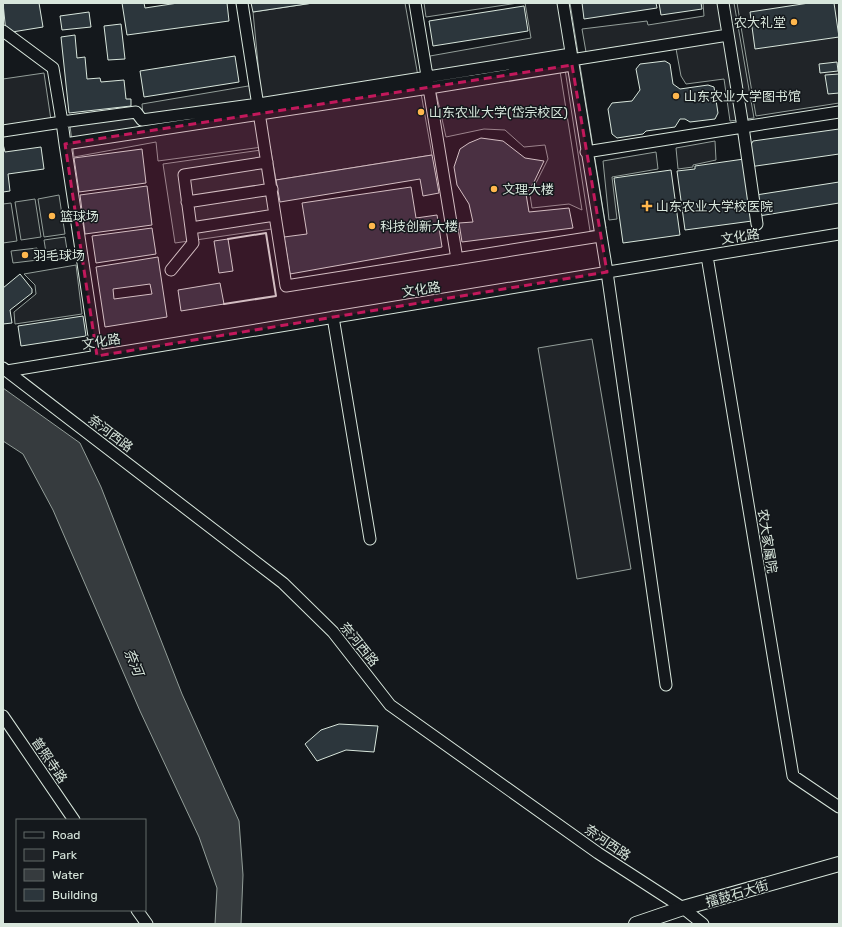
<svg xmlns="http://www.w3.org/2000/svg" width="842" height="927" font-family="Rubik,'Noto Sans SC',sans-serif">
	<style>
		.green { fill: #202428; stroke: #939e99 }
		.parking { fill: #24282b; stroke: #939e99 }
		.water { fill: #363b3e; stroke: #939e99 }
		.building { fill: #2c363c; stroke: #d8e6dc; fill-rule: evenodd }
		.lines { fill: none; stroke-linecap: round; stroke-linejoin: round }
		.minor-casing { stroke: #d8e6dc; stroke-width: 13 }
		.major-casing { stroke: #d8e6dc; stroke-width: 16 }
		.minor { stroke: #14181c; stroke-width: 11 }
		.major { stroke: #14181c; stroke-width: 14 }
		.wall { stroke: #d8e6dc; stroke-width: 2 }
		.marked { fill: #c2185b; fill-opacity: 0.2; stroke: #c2185b; stroke-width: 3; stroke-dasharray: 8 5; stroke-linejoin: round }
		.poi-dot { fill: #ffb74d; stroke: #14181c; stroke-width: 1.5 }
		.labels { text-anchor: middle; stroke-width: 3; stroke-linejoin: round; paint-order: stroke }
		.poi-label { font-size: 13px; fill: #d8e6dc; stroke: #14181c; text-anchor: start }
		.street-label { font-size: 13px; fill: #d8e6dc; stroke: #14181c }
		.water-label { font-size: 14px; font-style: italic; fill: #d8e6dc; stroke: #14181c }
	</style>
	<rect width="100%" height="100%" fill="#14181c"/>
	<path class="green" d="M313,3h92l27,152 -156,25 -6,-34 -112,15 -2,-19 -82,15 -4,-31 73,-11 -1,-11 118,-20 -7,-72z
		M424,3h94l-92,14z
		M525,3h45l36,225 -16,3 -28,-181 -131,22 -1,-16 101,-18z
		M703,3h31l20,115 -24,3 -6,-42 -38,5 -5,-8 -7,-38 -88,14 -4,-23 65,-8 1,4 56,-9z
		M737,3h102v100l-83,13z
		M560,71l22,139 -13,-6 -37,4 -2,-13 18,-36 -3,-14 -21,2 -19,-17 -21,-1 -38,8 -10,-45z
		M44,73l7,47 -48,7v-48z
		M715,141l1,19 -23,5v2l-15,2 -2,-21z
		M656,152l2,17 -46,8 5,42 -8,1 -6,-59z
		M59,195l6,39 -21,3 -6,-38z
		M35,199l6,38 -20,3 -6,-38z
		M11,203l6,38 -14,2v-39z
		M65,237l3,19 -21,3 -3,-19z
		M37,248l1,12 -25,3 -2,-12z
		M76,265l6,49 -67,10 -1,-12 22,-18 -1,-9 -11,-11z
		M592,339l39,230 -54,10 -39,-231z"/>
	<path class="parking" d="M261,150l11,79 -97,14 -12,-79z"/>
	<path class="water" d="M3,388l77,55 21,44 81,207 57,127 4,54 -2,49h-26l2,-36 -18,-51 -59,-126 -87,-201 -30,-56 -20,-13z"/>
	<path class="building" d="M3,3h36l4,24 -37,6z
		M122,3h22l1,5 33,-5h49l2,18 -102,14z
		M251,3h62l-60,9z
		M582,3h74l1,5 -73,11z
		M659,3h42l1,6 -41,6z
		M809,3h25l5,34 -84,12 -5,-37z
		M524,6l4,25 -95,15 -4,-25z
		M89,12l2,15 -29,3 -2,-14z
		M121,24l4,35 -17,1 -4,-34z
		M75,35l2,23 8,-1 2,22 13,-1 1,4 23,-2 2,19h5v7l-62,7 -8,-76z
		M235,56l4,26 -95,15 -4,-26z
		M665,61l5,3 3,20 7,5 28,-4 6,2 4,26 -3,6 -25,3 -5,-3h-5l-5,8 -29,4 -3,3 -26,4 -5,-4 -4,-25 4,-6 20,-2 8,-11 -4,-21 4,-5z
		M837,62l1,9 -18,2 -1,-9z
		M839,74v19l-11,1 -3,-19z
		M839,129v25l-90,13 -2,-15 6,-11z
		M481,138l22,3 22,17 19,3 -10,21 -8,12 3,18 40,-4 4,20 -111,14 -3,-19 14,-1 -4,-18 -12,-19 -3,-18 6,-18 9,-6z
		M3,144l2,8 36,-5 3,22 -36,5 2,17 -7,1z
		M142,149l4,34 -67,9 -5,-34z
		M432,155l7,38 -16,3 -3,-17 -140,23 -4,-22z
		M744,159l8,62 -67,9 -8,-59 18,-2v-3z
		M671,170l9,65 -57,8 -9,-65z
		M839,182v21l-80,13 -3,-21z
		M147,186l5,39 -67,9 -5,-39z
		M411,187l5,31 21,-3 5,32 -152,27 -6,-37 23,-3 -5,-31z
		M152,228l4,26 -60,9 -4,-27z
		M228,239l5,32 -14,2 -5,-32z
		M158,257l9,60 -62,10 -9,-60zM150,284l2,10 -38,5 -1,-10z
		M20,274l12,15v4l-22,17 2,13 -9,1v-36z
		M220,283l4,21 -43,7 -3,-21z
		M83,316l3,20 -65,10 -3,-20z
		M339,724l39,2 -4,26 -28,-2 -29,11 -12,-17 16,-14z"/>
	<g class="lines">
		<g class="minor-casing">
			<path id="minor" d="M242,3l44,283 314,-50
				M563,3l44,269 59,413
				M3,31l50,37 9,54 -59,9
				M571,60l157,-25
				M65,144l-3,-22 74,-10 6,8 117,-16 312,-50
				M586,152l157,-25 -20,-124
				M267,162l-83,13 7,53 84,-13
				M187,202l85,-13
				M757,224l-14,-97 96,-15
				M707,256l86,520 46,31
				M457,259l-28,-171 143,-23
				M171,270l22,-27 -2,-15
				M333,317l37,222
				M97,356l-32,-212 364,-56 -14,-85
				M3,368l280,215 50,49 57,73 208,148 85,55 20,16
				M7,371l832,-137
				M3,716l71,104
				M137,910l10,14"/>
		</g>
		<g class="major-casing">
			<path id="major" d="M636,924l47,-16 156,-44"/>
		</g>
		<use href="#minor" class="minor"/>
		<use href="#major" class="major"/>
		<path class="wall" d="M224,304l52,-8 -10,-63 -38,6"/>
	</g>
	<path class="marked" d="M572,65l35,207 -510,84 -32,-212z"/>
	<g class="poi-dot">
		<circle cx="794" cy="22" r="4"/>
		<circle cx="676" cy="96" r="4"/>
		<circle cx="421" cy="112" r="4"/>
		<circle cx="494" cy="189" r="4"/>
		<path d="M645 200h4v4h4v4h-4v4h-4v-4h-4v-4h4z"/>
		<circle cx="52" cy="216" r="4"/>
		<circle cx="372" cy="226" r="4"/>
		<circle cx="25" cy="255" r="4"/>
	</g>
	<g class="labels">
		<g class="poi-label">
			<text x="786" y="27" text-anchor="end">农大礼堂</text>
			<text x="684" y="101">山东农业大学图书馆</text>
			<text x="429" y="117">山东农业大学(岱宗校区)</text>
			<text x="502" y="194">文理大楼</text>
			<text x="656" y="211">山东农业大学校医院</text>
			<text x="60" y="221">篮球场</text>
			<text x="380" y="231">科技创新大楼</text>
			<text x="33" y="260">羽毛球场</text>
		</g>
		<g class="street-label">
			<text transform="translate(740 236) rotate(-9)" y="5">文化路</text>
			<text transform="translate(421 289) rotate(-9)" y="5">文化路</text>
			<text transform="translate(101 341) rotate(-9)" y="5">文化路</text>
			<text transform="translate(111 433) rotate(37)" y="5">奈河西路</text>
			<text transform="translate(768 541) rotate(81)" y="5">农大家属院</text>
			<text transform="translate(360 644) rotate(51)" y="5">奈河西路</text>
			<text transform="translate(50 760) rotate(56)" y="5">普照寺路</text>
			<text transform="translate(608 842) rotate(34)" y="5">奈河西路</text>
			<text transform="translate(737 893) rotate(-16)" y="5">擂鼓石大街</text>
		</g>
		<g class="water-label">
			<text transform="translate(134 662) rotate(68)" y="5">奈河</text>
		</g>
	</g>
	<rect width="842" height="927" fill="none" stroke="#d8e6dc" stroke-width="8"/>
	<rect x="16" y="819" width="130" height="92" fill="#14181c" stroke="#626a69"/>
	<rect x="24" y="832" width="20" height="6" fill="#14181c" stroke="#626a69"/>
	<text x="52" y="839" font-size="12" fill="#d8e6dc">Road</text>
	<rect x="24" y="849" width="20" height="12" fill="#202428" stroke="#626a69"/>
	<text x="52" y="859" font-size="12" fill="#d8e6dc">Park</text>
	<rect x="24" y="869" width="20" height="12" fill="#363b3e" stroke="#626a69"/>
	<text x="52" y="879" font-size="12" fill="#d8e6dc">Water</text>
	<rect x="24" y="889" width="20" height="12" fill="#2c363c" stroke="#626a69"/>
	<text x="52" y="899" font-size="12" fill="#d8e6dc">Building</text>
</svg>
